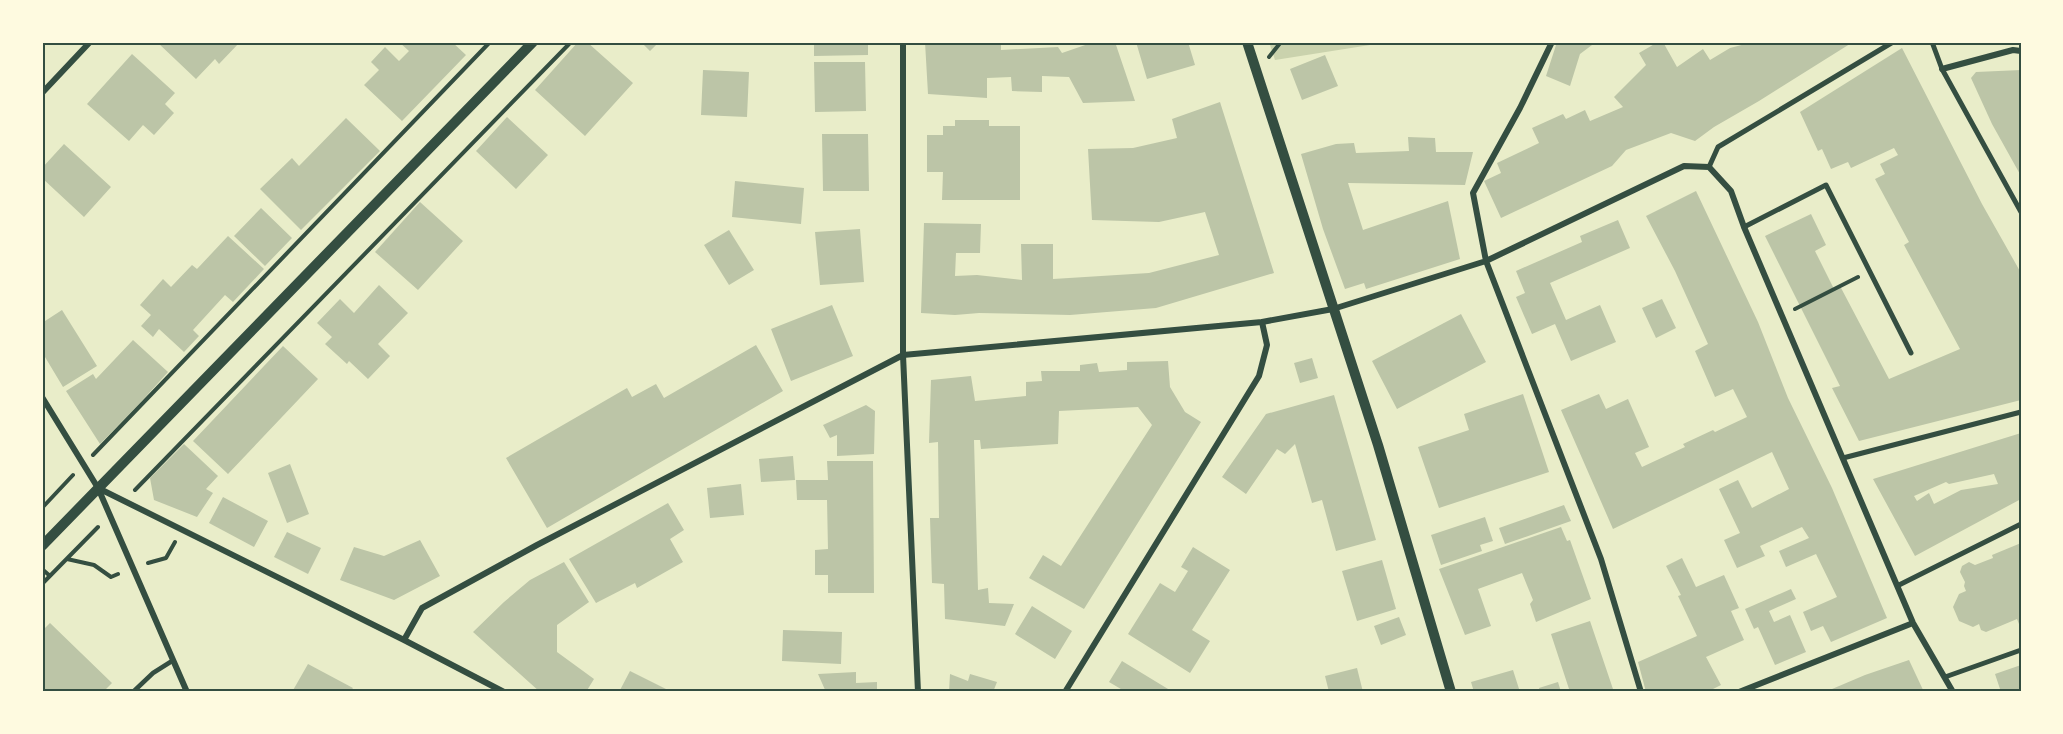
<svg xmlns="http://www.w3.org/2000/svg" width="2063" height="734" font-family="Lora,serif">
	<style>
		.green { fill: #cad2ad }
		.building { fill: #bcc5a7; fill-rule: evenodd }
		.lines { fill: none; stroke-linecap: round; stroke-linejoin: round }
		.path { stroke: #344e41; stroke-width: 4 }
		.service { stroke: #344e41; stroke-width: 4.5 }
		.pedestrian { stroke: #344e41; stroke-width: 5 }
		.minor { stroke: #344e41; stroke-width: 6 }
		.tertiary { stroke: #344e41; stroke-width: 10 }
		.neatline { fill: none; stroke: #344e41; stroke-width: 2 }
	</style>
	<rect width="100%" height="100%" fill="#e9edc9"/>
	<path class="green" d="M1269,42h120l-114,18z"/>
	<path class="building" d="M157,42h83l-21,22 -4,-5 -19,20z
		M399,42h53l14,13 -64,66 -38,-36 15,-15 -8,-8 14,-15 14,14 10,-10z
		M578,42h9l46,41 -48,53 -50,-46z
		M641,42h18l-9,9z
		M814,42h54v13l-54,1z
		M925,42h76v8l57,-3 4,6 32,-11h21l20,59 -52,2 -14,-26 -27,-1v16l-30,-1 -1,-14 -24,1v20l-59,-4z
		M1136,42h52l7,23 -48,14z
		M1557,42h39l-16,12 -10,32 -24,-10z
		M1658,42h5l14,25 26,-18 7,11 20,-12 23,-6h100l-94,59 -45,26 -19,14 -24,-8 -45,17 -14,16 -111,52 -17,-37 17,-8 -4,-10 42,-20 -7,-15 31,-14 3,5 19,-9 5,11 33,-14 -9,-10 32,-32 -7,-12z
		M1902,48l80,156 39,69v127l-162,41 -27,-53 8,-2 -75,-150 46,-22 15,31 -11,6 19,38 6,-3 49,93 71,-30 -56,-104 5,-3 -34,-63 10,-5 -5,-10 18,-9 -4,-7 -43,20 -3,-6 -17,7 -9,-20 -4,2 -18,-39z
		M132,54l43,39 -10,11 9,9 -20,22 -11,-10 -14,16 -42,-37z
		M1325,55l13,31 -36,14 -12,-31z
		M814,62h51l1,49 -51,1z
		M703,70l46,2 -2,45 -46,-2z
		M2021,70v106l-29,-52 -21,-46 5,-6z
		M1220,102l54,171 -118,35 -86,7 -91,-2 -24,2 -34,-2 3,-90 57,1 -1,29h-24l-1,23 22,-1 45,5 -1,-36h32v35l96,-6 70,-18 -14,-43 -46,10 -67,-2 -4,-71 45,-1 44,-10 -5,-19z
		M507,117l41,38 -32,34 -40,-38z
		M346,118l34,33 -79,79 -41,-41 32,-31 7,8z
		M955,120h34v6h31v74h-78l1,-28h-16v-37h16v-9h12z
		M822,134h46l1,57h-46z
		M1408,137l27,1 1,14h37l-8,33 -117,-2 15,47 85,-29 12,58 -94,30 -2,-6 -19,6 -22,-60 -22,-75 35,-10 18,-1 2,10 53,-2z
		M64,144l47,43 -27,30 -42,-39v-10z
		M735,181l69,7 -3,36 -69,-7z
		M1696,191l62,131 30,76 44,90 55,130 -56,24 -8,-16 -12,5 -8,-19 34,-15 -21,-43 -30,13 -7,-16 30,-13 -7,-11 -42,19 5,10 -28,12 -13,-28 16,-7 -21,-44 19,-9 14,28 37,-19 -17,-37 -159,77 -52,-119 38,-16 7,15 22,-10 21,48 -14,6 7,14 43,-20 -2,-3 30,-14 2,2 32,-15 -14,-28 -18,8 -20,-46 13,-7 -33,-73 -29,-55z
		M420,202l43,39 -45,49 -43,-38z
		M261,208l31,30 -27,28 -31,-30z
		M1618,220l12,28 -80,35 16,37 34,-15 16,37 -45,19 -16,-37 -23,10 -16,-37 9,-4 -9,-22 66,-29 -2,-6z
		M860,229l4,53 -44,3 -5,-53z
		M729,230l25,40 -25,15 -25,-40z
		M228,236l36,33 -31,33 -8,-7 -32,35 6,6 -15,16 -25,-23 -6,8 -12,-11 10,-11 -11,-10 23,-26 8,8 21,-22 5,4z
		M379,285l29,28 -30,31 12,12 -22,23 -19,-18 -2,3 -22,-20 7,-7 -15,-14 23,-24 14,14z
		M1662,299l14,29 -20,10 -14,-30z
		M832,305l21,51 -62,25 -20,-52z
		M62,310l35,56 -34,21 -21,-35v-29z
		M1461,314l25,48 -89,47 -25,-48z
		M133,340l35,32 -28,31 -40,41 -34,-53 27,-17 3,5z
		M756,345l27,46 -236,137 -41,-70 121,-70 5,9 24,-13 8,14z
		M283,346l35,33 -90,95 -35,-33z
		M1312,358l6,20 -18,5 -6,-20z
		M1168,361l2,26 15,25 16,10 -117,187 -55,-31 14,-23 18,11 91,-141 -14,-18 -79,4 -1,33 -77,5 -1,-9h-6l4,150 10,-2 1,15 25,1 -9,22 -60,-7 -1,-35 -12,-1 -2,-65h9l-1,-76 -9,1 2,-63 40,-4 4,25 51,-5v-14l16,-1 -1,-10h39v-6l17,-2 2,9 28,-2v-8z
		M1523,394l26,78 -110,36 -21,-61 51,-17 -5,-16z
		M1334,395l42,145 -40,11 -14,-51 -10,3 -17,-59 -10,10 -8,-5 -31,45 -24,-17 44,-63z
		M866,405l9,6 -1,43 -37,2v-21l-7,3 -7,-13z
		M2021,433v66l-106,57 -42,-77zM1994,474l4,10 -37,6 -27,14 -5,-11 -12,8 -3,-5 32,-14 3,2z
		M184,444l34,32 -12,13 7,4 -16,24 -43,-17 -4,-22z
		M793,456l2,24 -34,2 -2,-23z
		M827,461h46l1,132h-46v-18h-13v-25l13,-1 -1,-49h-30l-1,-20h32z
		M290,464l19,50 -22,9 -19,-50z
		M741,484l3,31 -34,3 -3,-30z
		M223,497l45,24 -14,26 -45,-24z
		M668,503l16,27 -14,9 13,23 -46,26 -2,-5 -39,20 -27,-44z
		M1564,505l7,16 -66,23 -6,-16z
		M1485,517l8,24 -13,4 2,6 -41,14 -10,-30z
		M1561,527l6,14 3,-1 21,59 -55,23 -6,-18 3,-4 -11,-27 -44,16 13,37 -26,9 -26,-66z
		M287,532l34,16 -13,26 -34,-17z
		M420,540l20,36 -46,24 -54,-20 14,-33 30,9z
		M2021,543v86l-4,-10 -31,13 -5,-2 -2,-6 -6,3 -14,-6 -6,-14 6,-13 7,-3 -2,-5 1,-4 -5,-10 2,-6 7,-4 6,3 18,-7 -1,-3z
		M1193,547l37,23 -38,60 18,11 -20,32 -62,-39 32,-51 15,9 13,-21 -7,-4z
		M1682,558l14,29 28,-12 15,33 -8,3 13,29 -38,17 15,28 -14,7h-61l-8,-30 59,-26 -19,-40 3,-1 -15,-29z
		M1382,560l14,49 -39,12 -15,-50z
		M564,562l25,40 -32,23v27l37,27 -8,13h-46l-67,-60 31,-30 26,-22z
		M1791,589l5,10 -27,12 5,11 16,-7 16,37 -31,13 -17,-38 -4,2 -9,-20z
		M1032,606l40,25 -17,28 -40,-25z
		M1399,617l7,18 -25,10 -7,-19z
		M1590,621l24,71h-44l-19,-58z
		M50,623l62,60 -9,9h-61v-61z
		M783,630l59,2 -1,32 -59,-3z
		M1909,660l15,32h-99l40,-17z
		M1122,661l51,31h-47l-17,-10z
		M308,664l45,24 -3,4h-58z
		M2021,665v27h-20l-6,-18z
		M1357,668l6,24h-34l-4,-16z
		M1513,670l7,22h-46l-3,-10z
		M630,671l42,21h-53z
		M856,672v11l21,-1v10h-51l-8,-18z
		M950,674l18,7 2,-7 27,8 -4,10h-44z
		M1558,682l3,10h-21l-1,-4z"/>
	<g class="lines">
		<path class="path" d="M1269,57l12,-15
			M1795,309l63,-32
			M93,455l397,-413
			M135,490l436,-448
			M42,508l31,-33
			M67,559l27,6 17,12 7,-3
			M148,563l18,-5 9,-16
			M42,569l8,7
			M42,584l56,-57"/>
		<path class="service" d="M133,692l20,-19 19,-12"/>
		<path class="pedestrian" d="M1932,42l10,27 79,143
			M1709,167l9,-20 175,-105
			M1744,227l82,-42 85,168
			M1843,458l178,-46
			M1899,585l122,-61
			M1945,677l76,-27"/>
		<path class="minor" d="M903,42v313l15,337
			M1552,42l-32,66 -47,85 13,68 115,298 40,133
			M1942,69l71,-19 8,1
			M42,93l48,-51
			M42,397l56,91 89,204
			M98,488l306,152 100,52
			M404,640l18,-32 115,-63 366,-190 359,-33 71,-13 153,-48 198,-95 25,1 22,24 13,36 169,396 40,69
			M1065,692l194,-316 8,-31 -5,-23
			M1739,692l174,-69"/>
		<path class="tertiary" d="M1247,42l131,403 73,247
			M42,546l491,-504"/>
	</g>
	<rect width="2063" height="734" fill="none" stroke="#fefae0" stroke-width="87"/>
	<rect x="44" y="44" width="1976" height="646" class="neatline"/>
</svg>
